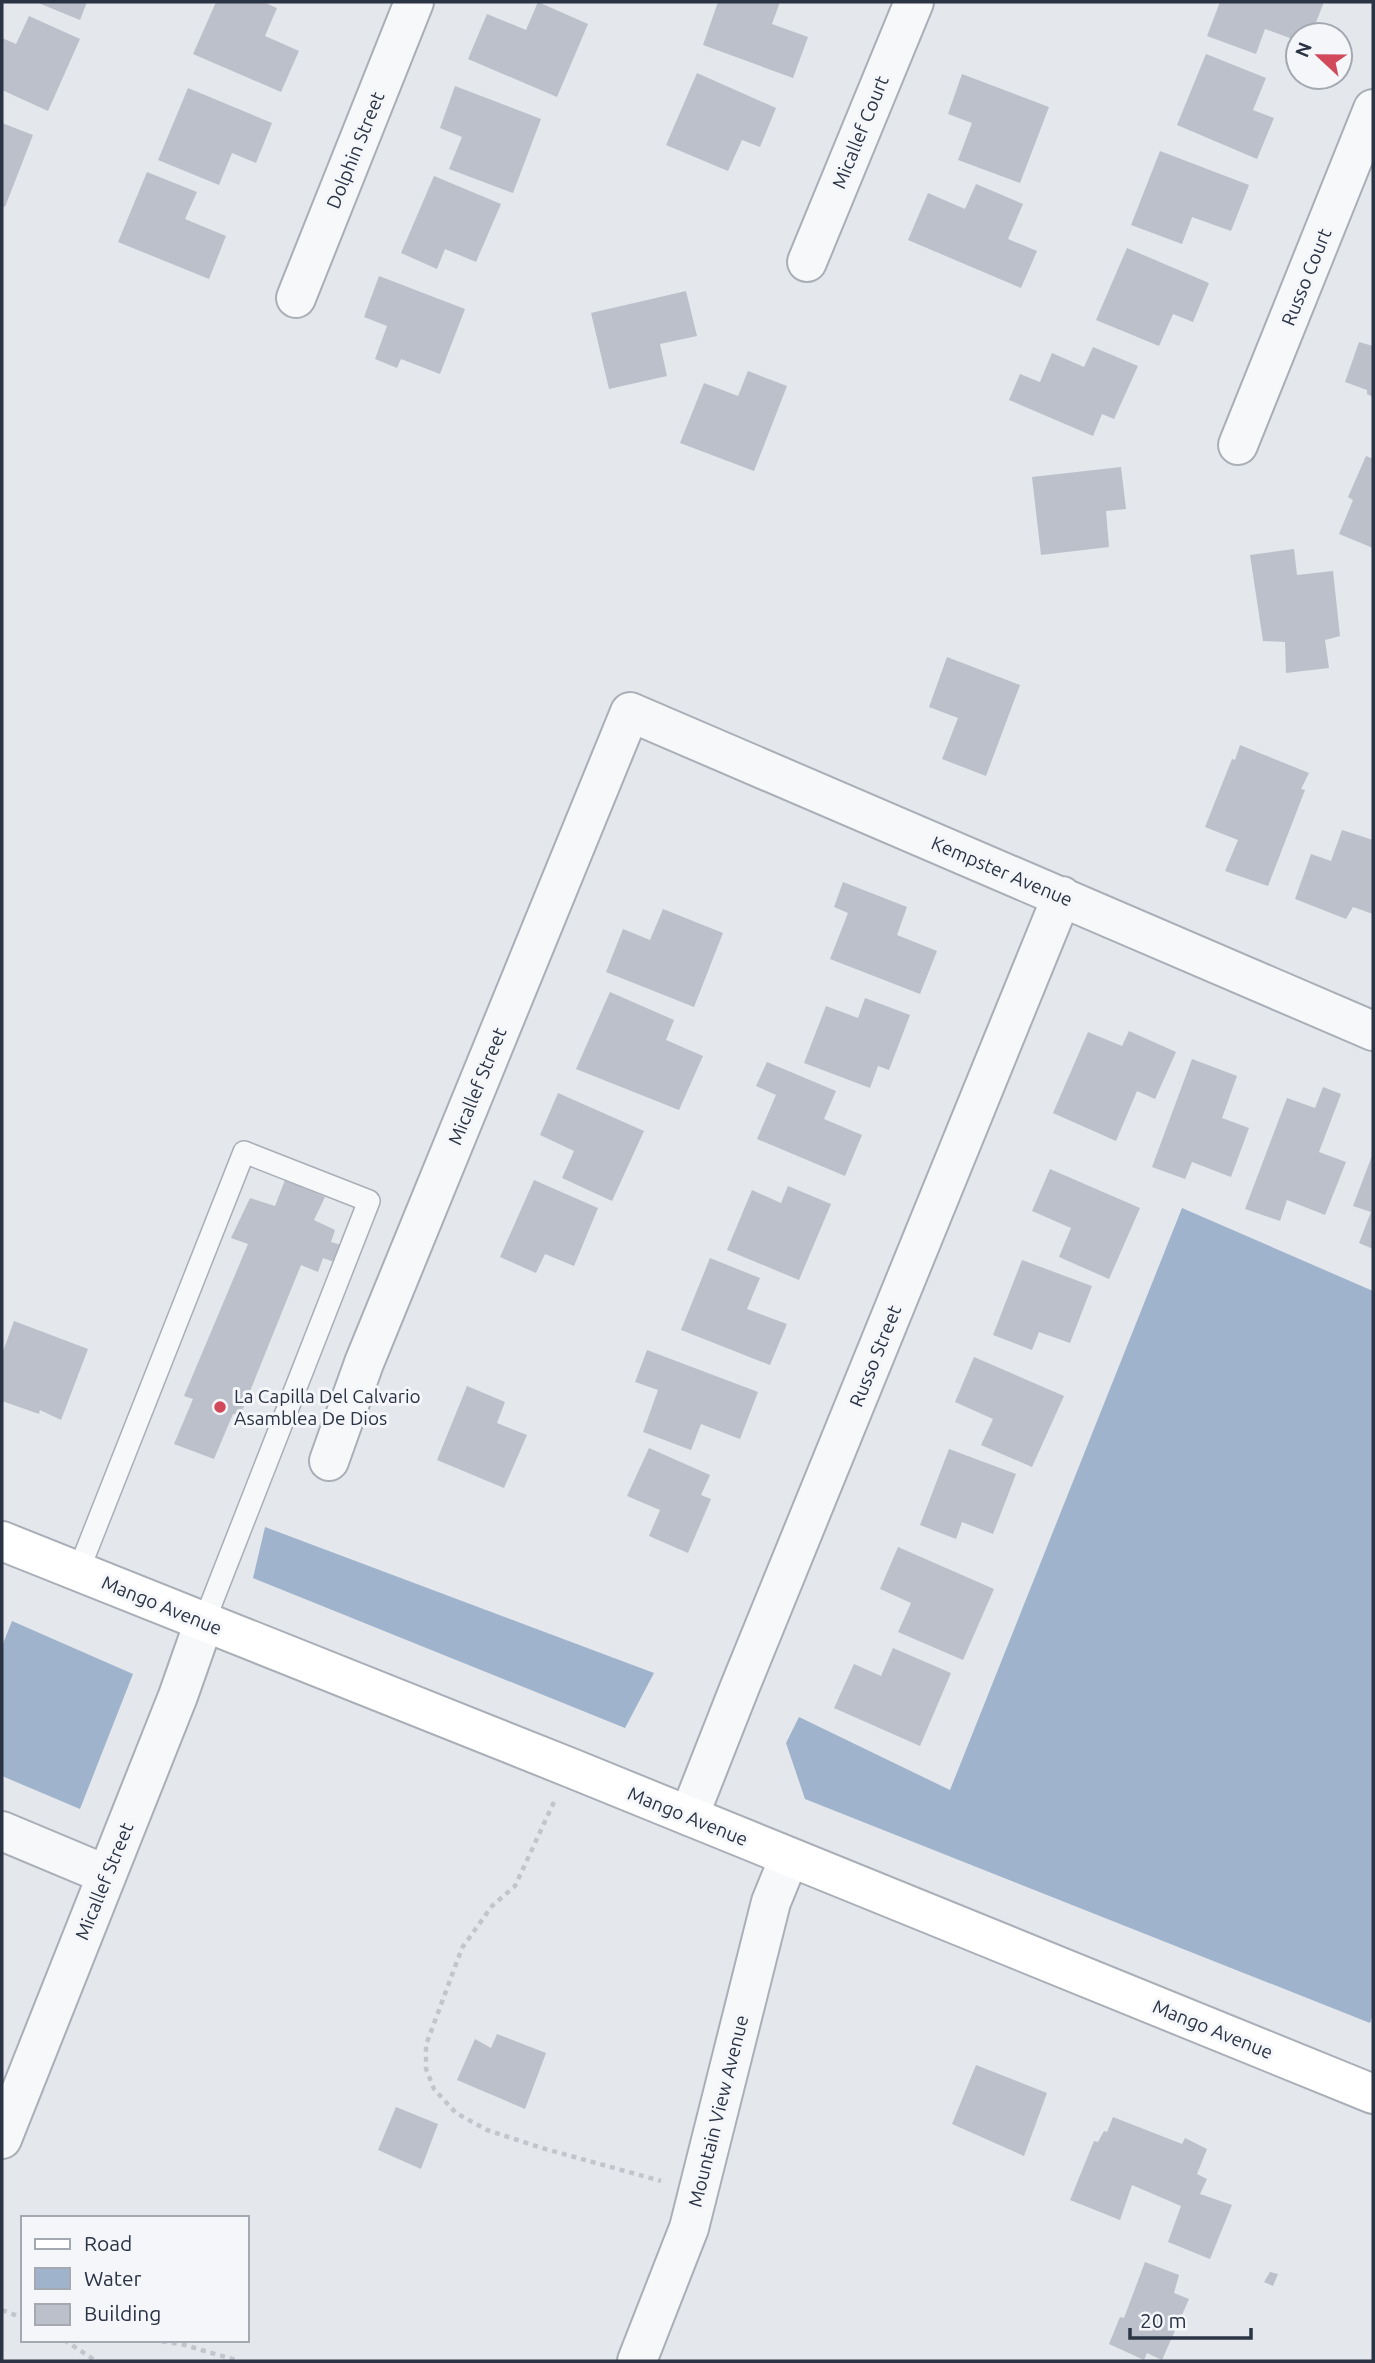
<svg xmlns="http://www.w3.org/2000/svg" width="1375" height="2363" font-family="Ubuntu,sans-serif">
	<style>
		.water { fill: #9fb4cc }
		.building { fill: #bbc0ca }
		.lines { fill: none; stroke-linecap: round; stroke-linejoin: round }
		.lane-casing { stroke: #a9aeb7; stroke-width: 24 }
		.street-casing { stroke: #a9aeb7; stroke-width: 42 }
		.secondary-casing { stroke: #a9aeb7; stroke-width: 42 }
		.path { stroke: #c2c5cb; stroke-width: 4.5; stroke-dasharray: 5 5; stroke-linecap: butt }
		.lane { stroke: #f7f8fa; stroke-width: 21 }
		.street { stroke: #f7f8fa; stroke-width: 38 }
		.secondary { stroke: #fff; stroke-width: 38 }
		.poi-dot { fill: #d1495b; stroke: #f4f6f9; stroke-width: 2.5 }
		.labels { text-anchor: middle; stroke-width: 6; stroke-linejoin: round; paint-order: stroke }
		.street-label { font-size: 19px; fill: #2b3445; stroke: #f4f6f9 }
		.poi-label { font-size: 19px; fill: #2b3445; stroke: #f4f6f9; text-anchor: start }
	</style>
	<rect width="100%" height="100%" fill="#e4e7ec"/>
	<path class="water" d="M1182,1208l191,83v723l-3,9 -565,-224 -19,-56 13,-26 151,73z
		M265,1527l389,146 -29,55 -372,-150z
		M12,1621l121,53 -53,135 -78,-33v-130z"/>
	<path class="building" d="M36,2h51l-7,18z
		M216,2h47l14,6 -12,28 34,15 -18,41 -88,-38z
		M538,2l50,22 -31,73 -89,-38 19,-45 39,16z
		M718,2h62l-8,22 36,13 -15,41 -90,-33z
		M1220,2h104l-13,33h-13v6l-33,-12 -9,25 -49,-18z
		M29,16l51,23 -32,72 -46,-21v-52l14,6z
		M1206,54l60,24 -13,32 21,8 -17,41 -80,-34z
		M697,73l79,35 -16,39 -18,-7 -14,31 -62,-26z
		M962,74l87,33 -29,76 -62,-23 14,-37 -24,-9z
		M455,86l86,33 -28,74 -64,-24 13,-32 -22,-9z
		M188,88l84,35 -16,40 -24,-10 -13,32 -61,-25z
		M2,123l31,12 -28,72 -3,-1z
		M1160,151l89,34 -18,46 -39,-14 -10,27 -51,-19z
		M147,172l50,20 -12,27 41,17 -17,43 -91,-37z
		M434,176l67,28 -25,58 -31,-13 -8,20 -36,-16z
		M976,184l47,20 -15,35 29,12 -16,37 -113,-48 20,-47 37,16z
		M1127,248l82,35 -16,39 -20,-8 -14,32 -63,-26z
		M379,276l86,33 -25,65 -39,-15 -4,9 -22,-9 12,-33 -23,-9z
		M686,291l11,45 -37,8 7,32 -58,13 -18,-76z
		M1359,342l14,4v51l-6,-3v-4l-22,-8z
		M1093,347l45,19 -24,53 -12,-5 -9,22 -84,-36 11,-26 20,8 12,-29 32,14z
		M748,371l39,15 -33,85 -74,-28 24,-60 34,13z
		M1366,456l7,3v89l-34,-14 14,-34 -5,-3z
		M1121,467l5,42 -20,2 3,36 -68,8 -9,-78z
		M1294,549l3,26 36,-4 7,65 -15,4 4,28 -43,5 -1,-31 -22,-1 -13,-86z
		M947,657l73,28 -34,91 -44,-17 16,-41 -29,-11z
		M1240,745l69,28 -8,16 4,1 -37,96 -43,-15 13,-31 -33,-13 27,-68 3,1z
		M1342,830l31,10v74l-20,-7 -7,12 -51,-20 16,-45 20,7z
		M843,882l64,25 -10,28 40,16 -17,43 -90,-35 18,-46 -14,-6z
		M663,909l60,24 -29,74 -88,-35 17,-43 27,11z
		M610,992l64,28 -8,20 37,16 -24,54 -103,-41z
		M865,998l45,17 -21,55 -11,-4 -8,22 -66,-25 22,-57 32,12z
		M1129,1031l47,21 -21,47 -18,-8 -21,50 -63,-28 35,-81 34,14z
		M1192,1059l45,17 -15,42 27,10 -18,49 -39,-15 -7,17 -33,-12z
		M767,1062l69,29 -12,28 38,16 -17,41 -88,-37 19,-44 -20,-9z
		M1323,1087l18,7 -22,58 27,10 -21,53 -38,-15 -7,21 -35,-12 42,-111 28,10z
		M558,1093l86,38 -32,70 -50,-23 12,-27 -34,-16z
		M1373,1153v96l-14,-6 12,-31 -18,-6z
		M1050,1169l90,39 -31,71 -50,-22 12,-29 -39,-17z
		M285,1180l40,17 -11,23 21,10 -4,12 11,3 -5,18 -14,-5 -5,14 -17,-7 -61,151 -7,-2 -19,45 -40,-15 19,-45 -9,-3 64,-152 -17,-6 19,-40 25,8z
		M534,1180l64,28 -24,58 -29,-12 -9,19 -36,-16z
		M788,1186l43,18 -32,76 -72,-30 25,-60 29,13z
		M710,1258l50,20 -13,31 40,15 -17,41 -89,-35z
		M1022,1260l70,26 -22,57 -31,-11 -7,18 -39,-15z
		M14,1321l74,28 -27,71 -21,-10 -1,4 -37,-13v-47z
		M647,1350l111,42 -18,47 -39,-15 -10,26 -48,-18 15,-42 -23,-8z
		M974,1357l90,39 -32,71 -51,-22 12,-26 -38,-17z
		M467,1386l38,16 -8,21 30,12 -23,53 -67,-28z
		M649,1448l61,27 -9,20 10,4 -23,54 -39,-17 11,-26 -33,-14z
		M949,1449l67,25 -23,60 -31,-12 -6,17 -36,-14z
		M898,1547l96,42 -31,71 -65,-28 13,-29 -31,-14z
		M893,1648l58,25 -31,73 -86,-38 20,-44 27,12z
		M497,2034l49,19 -21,56 -68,-29 18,-41 16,9z
		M976,2065l71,28 -23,63 -72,-32z
		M396,2107l42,17 -17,45 -43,-19z
		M1113,2117l69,27 3,-6 22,11 -10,25 10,5 -7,15 32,11 -22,54 -42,-17 13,-36 -49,-21 -12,35 -50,-20 24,-59 4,1 6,-11 3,1z
		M1145,2262l34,13 -5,18 15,6 -27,61 -15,-7 -3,7 -35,-16 11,-27 4,1z
		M1270,2272l8,2 -5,12 -9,-4z"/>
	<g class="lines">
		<g class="lane-casing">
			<path id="lane" d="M78,1572l166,-420 125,49 -165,421"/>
		</g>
		<g class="street-casing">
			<path id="street" d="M807,262l107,-260
				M296,298l118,-296
				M1238,445l135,-336
				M329,1461l35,-98 266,-651 743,319
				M689,1816l50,-127 323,-793
				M2,1831l105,44
				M2,2139l176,-443 26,-74
				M637,2361l52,-133 82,-326 18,-44"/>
		</g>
		<g class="secondary-casing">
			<path id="secondary" d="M2,1541l569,227 802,326"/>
		</g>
		<path class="path" d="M554,1802l-39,84 -23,20 -30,42 -36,97v24l8,20 22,24 31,17 55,18 119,33
			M2,2310l21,8
			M64,2340l32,21
			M152,2340l29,4 58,17"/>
		<use href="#lane" class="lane"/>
		<use href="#street" class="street"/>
		<use href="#secondary" class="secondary"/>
	</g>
	<circle class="poi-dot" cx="220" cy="1407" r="7"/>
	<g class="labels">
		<g class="street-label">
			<text transform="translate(860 132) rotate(-68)" y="7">Micallef Court</text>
			<text transform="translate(355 150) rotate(-68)" y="7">Dolphin Street</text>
			<text transform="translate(1306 277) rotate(-68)" y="7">Russo Court</text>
			<text transform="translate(1002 871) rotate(23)" y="7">Kempster Avenue</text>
			<text transform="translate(477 1086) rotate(-68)" y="7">Micallef Street</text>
			<text transform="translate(875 1356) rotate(-68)" y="7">Russo Street</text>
			<text transform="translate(162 1605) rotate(22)" y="7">Mango Avenue</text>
			<text transform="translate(688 1816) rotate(22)" y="7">Mango Avenue</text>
			<text transform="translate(104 1881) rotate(-68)" y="7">Micallef Street</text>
			<text transform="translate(1213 2029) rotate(22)" y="7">Mango Avenue</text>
			<text transform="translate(718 2111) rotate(-76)" y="7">Mountain View Avenue</text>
		</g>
		<g class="poi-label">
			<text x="234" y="1403">La Capilla Del Calvario<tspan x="234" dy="22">Asamblea De Dios</tspan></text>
		</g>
	</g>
	<rect width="1375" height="2363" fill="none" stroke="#2b3445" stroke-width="7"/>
	<rect x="21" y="2216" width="228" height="126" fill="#f4f6f9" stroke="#a4a8b1" stroke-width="2"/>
	<rect x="35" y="2239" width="35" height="10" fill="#ffffff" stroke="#a4a8b1" stroke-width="2"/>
	<text x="84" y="2251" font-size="21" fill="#2b3445">Road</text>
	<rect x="35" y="2268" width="35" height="21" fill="#9fb4cc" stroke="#a4a8b1" stroke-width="2"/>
	<text x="84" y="2286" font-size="21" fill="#2b3445">Water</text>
	<rect x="35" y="2304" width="35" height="21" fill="#bbc0ca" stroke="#a4a8b1" stroke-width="2"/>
	<text x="84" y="2321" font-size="21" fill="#2b3445">Building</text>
	<g transform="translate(1319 56) rotate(292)"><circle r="33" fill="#f4f6f9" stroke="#a4a8b1" stroke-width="2"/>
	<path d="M0-5L12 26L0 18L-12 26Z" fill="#d1495b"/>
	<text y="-10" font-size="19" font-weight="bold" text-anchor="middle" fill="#2b3445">N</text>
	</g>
	<path d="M1130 2328v10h121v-10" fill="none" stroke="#2b3445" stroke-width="3.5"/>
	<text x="1140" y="2328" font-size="21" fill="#2b3445" stroke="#f4f6f9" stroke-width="5" paint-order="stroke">20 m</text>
</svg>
